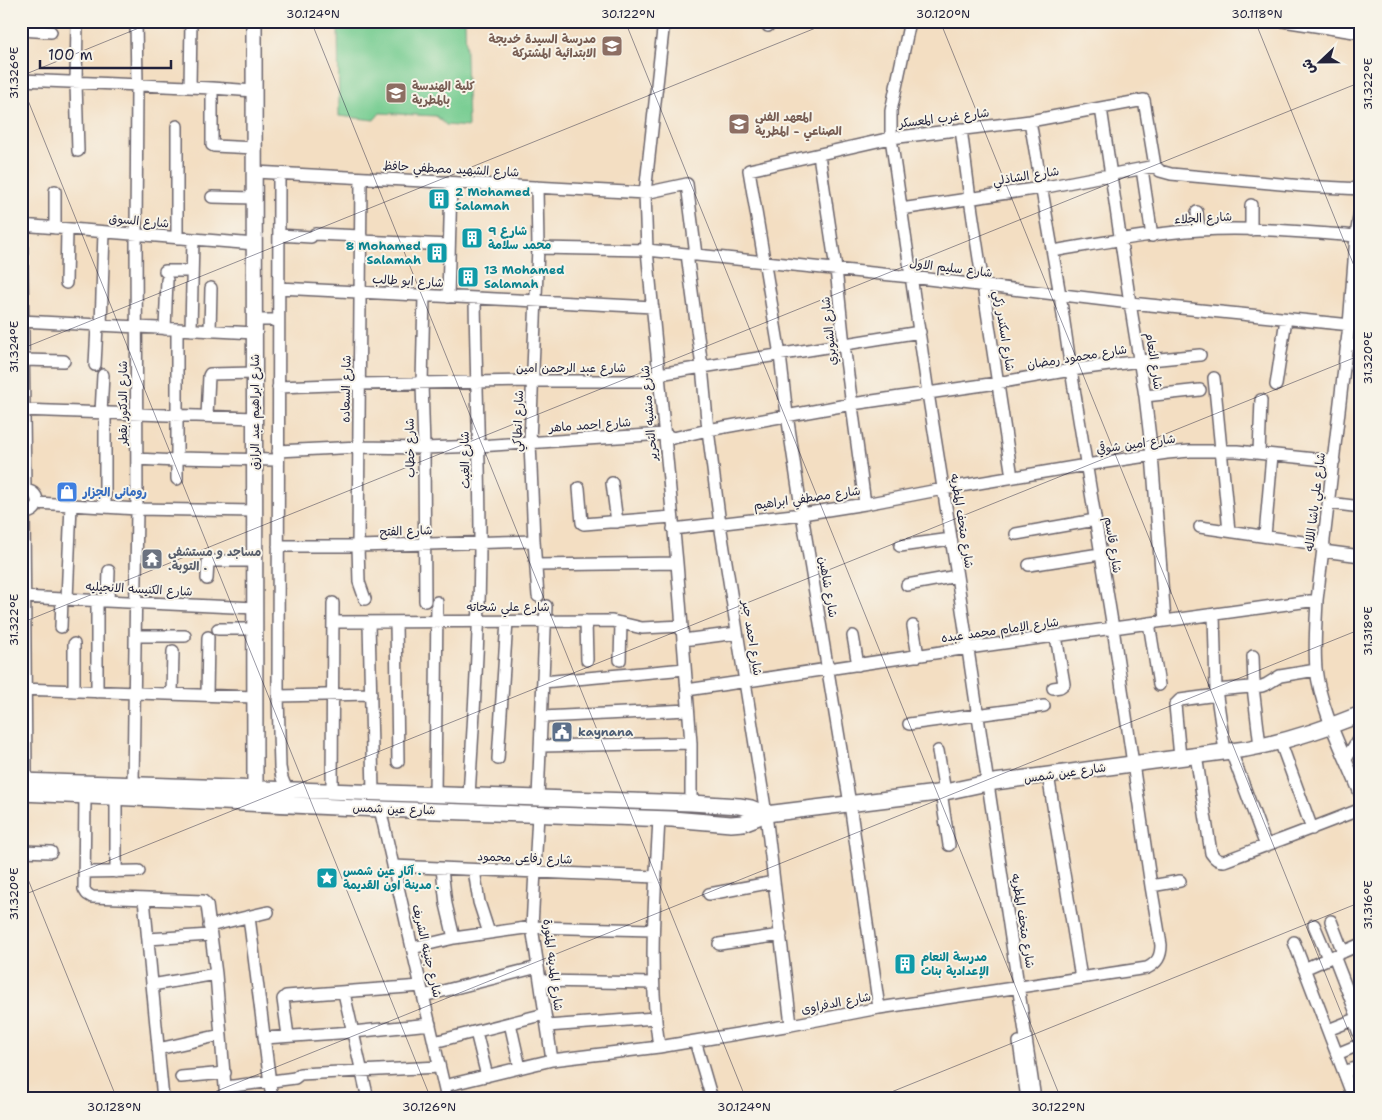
<svg xmlns="http://www.w3.org/2000/svg" width="1382" height="1120" font-family="'Shantell Sans','Playpen Sans Arabic',sans-serif">
	<style>
		.green { fill: #75cc90; stroke: #4c7766 }
		.lines { fill: none; stroke-linecap: round; stroke-linejoin: round }
		.minor-casing { stroke: #6b646a; stroke-width: 14 }
		.major-casing { stroke: #6b646a; stroke-width: 18 }
		.minor { stroke: #fff; stroke-width: 11 }
		.major { stroke: #fff; stroke-width: 15 }
		.ticks { fill: none; stroke: #22223b; stroke-width: 1; stroke-opacity: 0.45 }
		.labels { text-anchor: middle; stroke-width: 4; stroke-linejoin: round; paint-order: stroke }
		.education-label { font-size: 12px; font-weight: bold; fill: #785e54; stroke: #f7f3e8; text-anchor: start }
		.street-label { font-size: 12px; fill: #22223b; stroke: #f7f3e8 }
		.culture-label { font-size: 12px; font-weight: bold; fill: #0d838f; stroke: #f7f3e8; text-anchor: start }
		.shop-label { font-size: 12px; font-weight: bold; fill: #366cbe; stroke: #f7f3e8; text-anchor: start }
		.worship-label { font-size: 12px; font-weight: bold; fill: #5b616d; stroke: #f7f3e8; text-anchor: start }
		.service-label { font-size: 12px; font-weight: bold; fill: #4e5e75; stroke: #f7f3e8; text-anchor: start }
		.neatline { fill: none; stroke: #22223b; stroke-width: 2 }
		.ticks-label { font-size: 12px; text-anchor: middle; fill: #22223b }
	</style>
	<rect width="100%" height="100%" fill="#f7f3e8"/>
	<filter id="ink" filterUnits="userSpaceOnUse"><feTurbulence type="fractalNoise" baseFrequency=".02" numOctaves="2"/><feDisplacementMap in="SourceGraphic" scale="10" xChannelSelector="R" yChannelSelector="G"/><feConvolveMatrix kernelMatrix="1 2 1 2 8 2 1 2 1" color-interpolation-filters="sRGB"/></filter>
	<filter id="wash" filterUnits="userSpaceOnUse"><feTurbulence type="fractalNoise" baseFrequency=".0096" numOctaves="4" result="noise"/><feDisplacementMap in="SourceGraphic" scale="20" xChannelSelector="R" yChannelSelector="G"/><feGaussianBlur stdDeviation="1.12" result="paint"/><feColorMatrix in="noise" values="0 0 0 0 0 0 0 0 0 0 0 0 0 0 0 0 0 1.4 0 .05"/><feComposite in="paint" operator="in"/></filter>
	<g filter="url(#wash)">
		<rect width="100%" height="100%" fill="#f3dec2"/>
		<path class="green" d="M338,21h127l3,106 -22,-2 -10,-9 -56,-3 -6,7 -35,-4z"/>
	</g>
	<g filter="url(#ink)">
		<g class="lines">
			<g class="minor-casing">
				<path id="minor" d="M77,21l-1,62 2,68
					M664,21l-19,172 2,57 30,313 14,180v60
					M910,21l-19,90v27l37,255 29,183 78,523
					M1283,21l78,12
					M1345,21l16,3
					M768,26l1,-5
					M21,30l30,2
					M21,80l191,8 42,3
					M190,87l1,-66
					M212,88v57l2,1 41,2
					M1101,108l29,195 15,93 7,59 13,166
					M177,126v112
					M961,129l9,70 42,278
					M819,155l17,114 8,76 21,159
					M1155,166l5,5 11,3 132,12 58,3
					M1142,169l10,67
					M255,172l390,21 42,-9 9,71
					M279,174l-1,522 2,71 2,11 7,18
					M361,178l-3,368 1,36 6,17
					M537,187l1,61 -8,194 4,99 4,55
					M21,194l4,296
					M212,197l43,1
					M1361,205l-5,31 -7,89 -32,275c-1,23 -3,46 -1,69 5,43 29,86 45,127
					M901,209l140,-21 114,-22
					M1197,212l2,18
					M21,225l234,19
					M55,228v-37
					M1251,230v-25
					M315,234l46,2
					M279,235l32,2
					M361,241l88,4
					M538,248l109,2 264,27 219,26 231,23
					M1053,251c48,-8 98,-18 147,-21 52,-3 105,2 156,6
					M687,254l15,113 6,63 12,94 46,290 25,211
					M165,271h27
					M66,283l1,-54
					M279,288l374,19
					M424,295l-2,88 2,65 1,153
					M448,297l3,-114
					M255,320h23
					M21,321l234,12
					M101,326l3,-94
					M165,329l2,-49
					M191,330l2,-91
					M210,331l1,-43
					M1346,344l15,2
					M23,360l41,1
					M95,365l2,-39
					M1214,378l15,153
					M1276,385l10,-66
					M278,387l81,-3 174,-3h110l8,-2 8,-5 261,-42
					M1145,396l55,-6
					M21,410l234,8
					M101,413l2,-38
					M105,413v94
					M207,416l2,-40 1,-2 45,-1
					M278,451l81,-4 65,1 55,-2 185,-12 9,4 35,-8 144,-26 145,-21 74,-13 69,-9 60,-6
					M1259,453l2,-53
					M177,458l101,2
					M137,459l39,2
					M177,479v-149
					M612,483l5,39
					M579,488l3,35 2,1 88,-7
					M21,491c21,-5 22,26 0,21
					M37,503l100,6 118,2
					M1329,503l32,4
					M24,513l2,268
					M1200,527l124,18
					M673,529l129,-15 63,-10 78,-15 143,-24 81,-12 23,-2h47l97,10
					M1016,534l79,-14
					M1265,536l7,-81
					M278,546h80l176,-5
					M900,546l51,-7
					M1323,551l38,5
					M536,565l141,-2
					M1029,565l71,-11
					M207,579l1,-18h47
					M907,585l50,-9
					M21,597l234,11
					M67,599l4,-94
					M97,601v91
					M108,601l1,-30
					M1214,614l2,76 9,61
					M586,621l1,39
					M333,622l279,-1 30,7 40,-2
					M396,622l2,140
					M369,623l4,169
					M1149,623l10,62
					M913,626l5,30
					M61,627l1,-28
					M218,629h37
					M135,636h50
					M853,636l5,29
					M683,640l54,-7
					M1253,656l1,31
					M620,660l1,-37
					M543,682l142,-13
					M1253,687l7,59
					M1053,688l7,-1 4,-3 -8,-48
					M21,689l234,8
					M687,690l281,-42 349,-48
					M1216,690l46,-4 5,-2 13,-8 36,-6
					M74,691v-47
					M172,694l1,-43
					M207,695l1,-58
					M278,696l93,-2
					M542,717l146,-7
					M909,724l135,-18
					M1280,741l32,88
					M541,746l150,-3
					M938,751l7,41
					M1231,751l35,95
					M1196,755l15,98c4,6 7,8 13,8 46,-17 92,-34 137,-52
					M1180,757l-5,-52 5,-5 37,-5
					M498,759l9,-138
					M1346,759l15,-24
					M1048,775l33,203
					M133,784l4,-275 -1,-275 1,-149 -1,-64
					M332,791l1,-188
					M941,792l8,53
					M435,795l2,-193
					M85,796l-1,93 3,5 5,3 111,4 4,4 9,69 10,125
					M469,796c5,-85 11,-170 11,-255 0,-81 -4,-162 -5,-243
					M538,798l8,-192
					M380,809l67,290
					M538,814l-6,113 20,133
					M21,851l30,1
					M393,866l263,11
					M442,869l4,35 8,34
					M474,870l5,32 10,31
					M84,872l55,-1
					M116,872v-75
					M1151,886l29,-5
					M709,894l65,-12
					M144,899l19,200
					M249,917l23,182
					M1331,921l12,31
					M1314,925l14,33
					M209,926l59,-14
					M148,939l62,-4
					M1294,942l60,157
					M719,944l62,-9
					M412,948l42,-10 78,-11 120,3
					M1334,956l24,62
					M1304,969l57,-25
					M540,981l113,2
					M152,985l64,-11
					M344,993l24,106
					M423,996l115,-29
					M879,1008l-29,-204 -48,-290 -15,-99 -7,-60 -31,-185 142,-32 139,-17 114,-21 11,66
					M1354,1020l7,19
					M510,1023l10,45
					M547,1026l108,-8
					M1328,1030l33,-13
					M476,1032l11,44
					M288,1036l-5,-37 3,-3 135,-10
					M264,1038l89,-6 77,-8
					M695,1041l17,58
					M434,1042l111,-28
					M1019,1042l8,57
					M659,1047c-11,-77 -4,-151 0,-228
					M158,1049l63,-14
					M1337,1054l24,-10
					M1344,1072l17,-6
					M181,1077l44,-4
					M444,1086l108,-26 107,-13 132,-22 88,-17 268,-40c10,-5 14,-11 14,-23l-10,-59 -38,-258 -42,-258 -11,-75 -30,-174
					M226,1087l69,-9 5,-4 139,-7"/>
			</g>
			<g class="major-casing">
				<path id="major" d="M254,21l1,782
					M21,781l670,22 48,3 12,2 15,6
					M21,793l359,16 292,10 59,5 12,-1 23,-9 179,-22 42,-9 259,-34c39,-7 78,-20 115,-35"/>
			</g>
			<use href="#minor" class="minor"/>
			<use href="#major" class="major"/>
		</g>
	</g>
	<path class="ticks" d="M311,21l435,1078M625,21l436,1078M940,21l421,1041M1255,21l106,262M21,76l135,-55M21,83l410,1016M21,349l812,-328M21,623l1340,-541M21,862l96,237M21,896l1340,-541M197,1099l1164,-470M874,1099l487,-197"/>
	<defs>
		<g id="school-square" transform="scale(1.125)"><rect x="-9" y="-9" width="18" height="18" rx="4" fill="#8d6e63" stroke="#f7f3e8"/><path d="M0-5L7-2L0 1L-7-2ZM-4 1L0 2.5L4 1V4Q0 6-4 4Z" fill="#fff"/></g>
		<g id="university-square" transform="scale(1.125)"><rect x="-9" y="-9" width="18" height="18" rx="4" fill="#8d6e63" stroke="#f7f3e8"/><path d="M0-5L7-2L0 1L-7-2ZM-4 1L0 2.5L4 1V4Q0 6-4 4Z" fill="#fff"/></g>
		<g id="building-square" transform="scale(1.125)"><rect x="-9" y="-9" width="18" height="18" rx="4" fill="#0f9aa8" stroke="#f7f3e8"/><path d="M-4-6H4V6H1V3H-1V6H-4ZM-2.5-4.3h1.7v1.8h-1.7ZM.8-4.3h1.7v1.8H.8ZM-2.5-1h1.7V.8h-1.7ZM.8-1h1.7V.8H.8Z" fill="#fff"/></g>
		<g id="shop-square" transform="scale(1.125)"><rect x="-9" y="-9" width="18" height="18" rx="4" fill="#3f7fe0" stroke="#f7f3e8"/><path d="M-5-2.5h2.3a2.7 3.5 0 0 1 5.4 0H5L5.5 6h-11ZM-1.5-2.5h3a1.5 2.3 0 0 0-3 0Z" fill="#fff"/></g>
		<g id="temple-square" transform="scale(1.125)"><rect x="-9" y="-9" width="18" height="18" rx="4" fill="#6b7280" stroke="#f7f3e8"/><path d="M0-6L5-2H3V0L6.5 2.5H4V6H1.5V3h-3V6H-4V2.5H-6.5L-3 0V-2H-5Z" fill="#fff"/></g>
		<g id="civic-square" transform="scale(1.125)"><rect x="-9" y="-9" width="18" height="18" rx="4" fill="#5c6f8a" stroke="#f7f3e8"/><path d="M-.6-6.5H3V-4.5H.6V-3L4-1V1h2V6H-6V1h2V-1L-.6-3ZM-1.2 2.5V6h2.4V2.5Z" fill="#fff"/></g>
		<g id="sight-square" transform="scale(1.125)"><rect x="-9" y="-9" width="18" height="18" rx="4" fill="#0f9aa8" stroke="#f7f3e8"/><path d="M0-6L1.8-2.2L6-1.7L2.9 1.2L3.7 5.4L0 3.3L-3.7 5.4L-2.9 1.2L-6-1.7L-1.8-2.2Z" fill="#fff"/></g>
	</defs>
	<g fill-rule="evenodd">
		<use href="#school-square" x="612" y="46"/>
		<use href="#university-square" x="396" y="93"/>
		<use href="#university-square" x="739" y="124"/>
		<use href="#building-square" x="439" y="199"/>
		<use href="#building-square" x="472" y="238"/>
		<use href="#building-square" x="437" y="253"/>
		<use href="#building-square" x="468" y="277"/>
		<use href="#shop-square" x="67" y="492"/>
		<use href="#temple-square" x="152" y="559"/>
		<use href="#civic-square" x="562" y="732"/>
		<use href="#sight-square" x="327" y="878"/>
		<use href="#building-square" x="905" y="964"/>
	</g>
	<g class="labels">
		<g class="education-label">
			<text x="596" y="43" text-anchor="end">مدرسة السيدة خديجة<tspan x="596" dy="14">الابتدائية المشتركة</tspan></text>
			<text x="412" y="90">كلية الهندسة<tspan x="412" dy="14">بالمطرية</tspan></text>
			<text x="755" y="121">المعهد الفني<tspan x="755" dy="14">الصناعي - المطرية</tspan></text>
		</g>
		<g class="street-label">
			<text transform="translate(944 118) rotate(-7)" y="4">شارع غرب المعسكر</text>
			<text transform="translate(451 169) rotate(3)" y="4">شارع الشهيد مصطفي حافظ</text>
			<text transform="translate(1026 176) rotate(-9)" y="4">شارع الشاذلي</text>
			<text transform="translate(1203 218) rotate(-3)" y="4">شارع الجلاء</text>
			<text transform="translate(139 221) rotate(5)" y="4">شارع السوق</text>
			<text transform="translate(951 268) rotate(7)" y="4">شارع سليم الاول</text>
			<text transform="translate(408 281) rotate(3)" y="4">شارع ابو طالب</text>
			<text transform="translate(829 331) rotate(-96)" y="4">شارع الشوبري</text>
			<text transform="translate(1004 331) rotate(81)" y="4">شارع اسكندر زكي</text>
			<text transform="translate(1077 357) rotate(-9)" y="4">شارع محمود رمضان</text>
			<text transform="translate(1154 361) rotate(81)" y="4">شارع النعام</text>
			<text x="571" y="372">شارع عبد الرحمن امين</text>
			<text transform="translate(346 389) rotate(-89)" y="4">شارع السعاده</text>
			<text transform="translate(123 403) rotate(-90)" y="4">شارع الدكتور بقطر</text>
			<text transform="translate(255 412) rotate(-90)" y="4">شارع ابراهيم عبد الرازق</text>
			<text transform="translate(649 413) rotate(-95)" y="4">شارع منشيه التحرير</text>
			<text transform="translate(518 421) rotate(-88)" y="4">شارع انطاكي</text>
			<text transform="translate(590 425) rotate(-4)" y="4">شارع احمد ماهر</text>
			<text transform="translate(1136 444) rotate(-8)" y="4">شارع امين شوقي</text>
			<text transform="translate(410 448) rotate(-91)" y="4">شارع خطاب</text>
			<text transform="translate(465 460) rotate(-91)" y="4">شارع الغيث</text>
			<text transform="translate(807 498) rotate(-8)" y="4">شارع مصطفي ابراهيم</text>
			<text transform="translate(1315 502) rotate(-83)" y="4">شارع علي باشا اللاله</text>
			<text transform="translate(962 521) rotate(81)" y="4">شارع متحف المطريه</text>
			<text transform="translate(406 531) rotate(-2)" y="4">شارع الفتح</text>
			<text transform="translate(1113 545) rotate(81)" y="4">شارع قاسم</text>
			<text transform="translate(828 587) rotate(80)" y="4">شارع شاهين</text>
			<text transform="translate(139 589) rotate(3)" y="4">شارع الكنيسه الانجيليه</text>
			<text x="508" y="611">شارع علي شحاته</text>
			<text transform="translate(1000 630) rotate(-8)" y="4">شارع الإمام محمد عبده</text>
			<text transform="translate(752 638) rotate(81)" y="4">شارع احمد جبر</text>
			<text transform="translate(1065 773) rotate(-8)" y="4">شارع عين شمس</text>
			<text transform="translate(394 809) rotate(2)" y="4">شارع عين شمس</text>
			<text transform="translate(525 858) rotate(2)" y="4">شارع رفاعى محمود</text>
			<text transform="translate(1023 921) rotate(81)" y="4">شارع متحف المطريه</text>
			<text transform="translate(427 951) rotate(77)" y="4">شارع جنينه الشريف</text>
			<text transform="translate(553 965) rotate(83)" y="4">شارع المدينه المنورة</text>
			<text transform="translate(836 1003) rotate(-11)" y="4">شارع الدفراوى</text>
		</g>
		<g class="culture-label">
			<text x="455" y="196">2 Mohamed<tspan x="455" dy="14">Salamah</tspan></text>
			<text x="488" y="235">9 شارع<tspan x="488" dy="14">محمد سلامة</tspan></text>
			<text x="421" y="250" text-anchor="end">8 Mohamed<tspan x="421" dy="14">Salamah</tspan></text>
			<text x="484" y="274">13 Mohamed<tspan x="484" dy="14">Salamah</tspan></text>
			<text x="343" y="875">آثار عين شمس .<tspan x="343" dy="14">مدينة اون القديمة .</tspan></text>
			<text x="921" y="961">مدرسة النعام<tspan x="921" dy="14">الإعدادية بنات</tspan></text>
		</g>
		<g class="shop-label">
			<text x="83" y="496">رومانى الجزار</text>
		</g>
		<g class="worship-label">
			<text x="168" y="556">مساجد و مستشفى<tspan x="168" dy="14">.التوبة .</tspan></text>
		</g>
		<g class="service-label">
			<text x="578" y="736">kaynana</text>
		</g>
	</g>
	<rect width="1382" height="1120" fill="none" stroke="#f7f3e8" stroke-width="55"/>
	<g transform="translate(1320 62) rotate(248)" stroke="#f7f3e8" stroke-width="4" paint-order="stroke">
	<path d="M0-4L9 19L0 12L-9 19Z" fill="#22223b"/>
	<text y="-8" font-size="14" font-weight="bold" text-anchor="middle" fill="#22223b">ش</text>
	</g>
	<path d="M40 60v8h131v-8" fill="none" stroke="#22223b" stroke-width="2.5"/>
	<text x="48" y="60" font-size="15" fill="#22223b" stroke="#f7f3e8" stroke-width="4" paint-order="stroke">100 m</text>
	<rect x="28" y="28" width="1326" height="1064" class="neatline"/>
	<g class="ticks-label">
		<text x="313" y="18">30.124°N</text>
		<text x="628" y="18">30.122°N</text>
		<text x="943" y="18">30.120°N</text>
		<text x="1257" y="18">30.118°N</text>
		<text transform="translate(14 73) rotate(-90)" y="4">31.326°E</text>
		<text transform="translate(1368 84) rotate(-90)" y="4">31.322°E</text>
		<text transform="translate(14 347) rotate(-90)" y="4">31.324°E</text>
		<text transform="translate(1368 358) rotate(-90)" y="4">31.320°E</text>
		<text transform="translate(14 620) rotate(-90)" y="4">31.322°E</text>
		<text transform="translate(1368 631) rotate(-90)" y="4">31.318°E</text>
		<text transform="translate(14 894) rotate(-90)" y="4">31.320°E</text>
		<text transform="translate(1368 905) rotate(-90)" y="4">31.316°E</text>
		<text x="114" y="1111">30.128°N</text>
		<text x="429" y="1111">30.126°N</text>
		<text x="744" y="1111">30.124°N</text>
		<text x="1058" y="1111">30.122°N</text>
	</g>
</svg>
